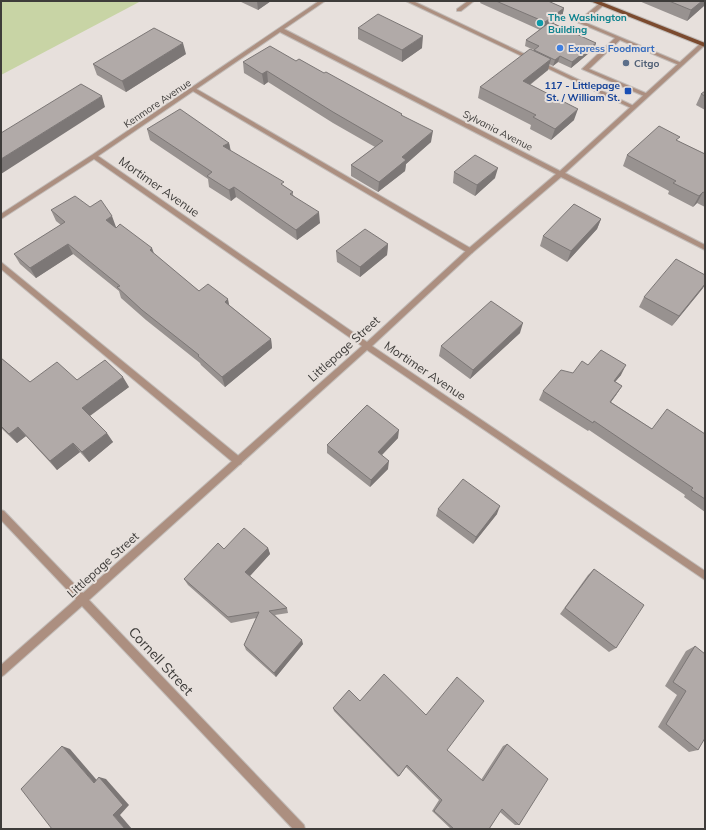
<svg xmlns="http://www.w3.org/2000/svg" width="706" height="830" font-family="Mulish,sans-serif">
	<style>
		.green { fill: #c8d4a5 }
		.lines { fill: none; stroke-linecap: round; stroke-linejoin: round }
		.lane-casing { stroke: #c2bcb8; stroke-width: 2 }
		.street-casing { stroke: #c2bcb8; stroke-width: 2 }
		.primary-casing { stroke: #c2bcb8; stroke-width: 2 }
		.lane { fill: #ac8f80; fill-rule: evenodd }
		.street { fill: #ac8f80; fill-rule: evenodd }
		.primary { fill: #7b4a2e; fill-rule: evenodd }
		.wall { fill: #989290 }
		.shaded-wall { fill: #7c7776 }
		.building { fill: #b1aaa8; stroke: #7c7776 }
		.culture-dot { fill: #0f9aa8; stroke: #e7e0dc; stroke-width: 1.5 }
		.shop-dot { fill: #3f7fe0; stroke: #e7e0dc; stroke-width: 1.5 }
		.service-dot { fill: #5c6f8a; stroke: #e7e0dc; stroke-width: 1.5 }
		.transit-dot { fill: #1a4fb4; stroke: #e7e0dc; stroke-width: 1.5 }
		.labels { text-anchor: middle; stroke-width: 4; stroke-linejoin: round; paint-order: stroke }
		.far-culture-label { font-size: 10px; font-weight: bold; fill: #0d838f; stroke: #e7e0dc; text-anchor: start }
		.far-shop-label { font-size: 10px; font-weight: bold; fill: #366cbe; stroke: #e7e0dc; text-anchor: start }
		.far-service-label { font-size: 10px; font-weight: bold; fill: #4e5e75; stroke: #e7e0dc; text-anchor: start }
		.far-transit-label { font-size: 10px; font-weight: bold; fill: #164399; stroke: #e7e0dc; text-anchor: end }
		.far-street-label { font-size: 10px; fill: #3e3c3a; stroke: #e7e0dc }
		.street-label { font-size: 12px; fill: #3e3c3a; stroke: #e7e0dc }
		.near-street-label { font-size: 14px; fill: #3e3c3a; stroke: #e7e0dc }
	</style>
	<rect width="100%" height="100%" fill="#e7e0dc"/>
	<path class="green" d="M1,1h140l-140,74z"/>
	<g class="lines">
		<g class="lane-casing">
			<path id="lane" d="M406,1h7l223,106 -1,1h-4z
				M468,1h6l-13,10h-4v-2z
				M600,3l5,1 -21,18 100,42 -5,1 -59,-25 -31,29 59,25v2h-4l-62,-27 33,-31 -38,-16z
				M193,87l279,162 1,2 -1,2h-4l-277,-163 -1,-1z
				M1,262l240,196 1,3 -1,3 -3,1 -3,-1 -234,-195z"/>
		</g>
		<g class="street-casing">
			<path id="street" d="M319,1h6l-41,28 276,142 141,-128h4v2l-140,128 140,72v5l-144,-73 -89,76 -100,93 333,225v9l-338,-230 -278,250 215,225 1,4h-12l-211,-223 -78,69 -3,2v-12l75,-66 -75,-79v-10l3,1 79,82 279,-247 -268,-187 -93,60v-5l91,-59zM280,32l276,142 -88,75 -101,93 -269,-186z"/>
		</g>
		<g class="primary-casing">
			<path id="primary" d="M590,1h9l106,42v4z"/>
		</g>
		<use href="#lane" class="lane"/>
		<use href="#street" class="street"/>
		<use href="#primary" class="primary"/>
	</g>
	<path class="wall" d="M239,1h32l-13,9z
		M481,1h67l16,7 -2,9 -9,6 42,25 -24,20 -13,-6 -5,4 -4,-2 -1,6 -18,15 44,35 -23,20 -21,-11 1,-4 -53,-27 2,-11 54,-36v-1l-9,-4 1,-6 14,-10 -60,-27z
		M639,1h66v4l-18,16z
		M358,28l64,20 -20,14 -44,-23z
		M186,54l-60,38 -29,-17 -4,-11z
		M296,61l28,12 78,41v2l29,26 -25,22 -1,7 -27,21 -27,-16v-11l24,-18 -42,-24 -65,-41 -4,3 -20,-12 -1,-11z
		M705,91v19l-9,-5 5,-11z
		M147,129l82,14 2,8 62,41v3l27,28 -23,17 -61,-43 -5,4 -22,-14 -1,-8 -58,-39z
		M678,141l27,13v53l-8,-4 -4,4 -25,-13 1,-3 -46,-25 4,-11z
		M454,172l41,6 -20,18 -22,-13z
		M51,210l65,17h-1l39,27 45,37 30,14 42,34 1,9 -47,39 -24,-22 -1,-2 -54,-43 -25,-22 -2,-7 -46,-37 -37,24 -16,-14 -6,-10 47,-29 -5,-4z
		M601,219l-4,10 -30,33 -27,-16 3,-10z
		M388,244l-1,11 -27,22 -23,-15 -1,-11z
		M703,288l-31,38 -33,-19 5,-10z
		M520,333l-50,46 -31,-23 2,-10z
		M1,358l29,24 47,-2 52,7 -39,29 23,26 -24,20 -9,-10 -23,18 -31,-34 -9,7 -16,-15z
		M588,365l33,10 -6,7 7,4 -6,9 -5,7 41,27 53,5v78l-21,-15 1,-2 -96,-65 -1,1 -49,-31 4,-9 30,-18z
		M398,438l-16,17 6,14 -18,18 -43,-34v-8z
		M438,509l59,5 -24,30 -37,-28z
		M268,548l2,6 -20,22 37,32 1,5 -13,2 28,29 -27,33 -30,-27 -2,-5 12,-27 -25,5 -43,-38 -4,-6 40,-30z
		M594,569l22,79 -7,4 -49,-38 28,-39z
		M695,646l3,104 -9,2 -31,-25 19,-32 -12,-9 21,-35z
		M360,701l87,49 34,30 22,-34 4,-2 12,81h-4l-15,-13 -11,17h-38l-19,-18 7,-11 -33,-33 -8,10 -64,-66 -1,-3z"/>
	<path class="shaded-wall" d="M257,1h14l-13,9z
		M702,1h3v4l-18,16 4,-11z
		M564,8l-2,9 -19,14 2,-9z
		M423,36l-1,12 -20,14v-12z
		M183,43l3,11 -60,38 -4,-11z
		M596,43l-1,5 -24,20 1,-6z
		M560,56l-2,6 -5,4 2,-6z
		M551,59l-3,11 -28,22 3,-11z
		M267,71l1,11 -4,3 -2,-11z
		M102,96l3,11 -104,67v-15z
		M578,109l-4,11 -23,20 4,-11z
		M433,131l-2,11 -25,22 -1,7 -27,21 1,-10 23,-25z
		M229,143l2,11 -8,-8z
		M498,168l-3,10 -20,18 2,-11z
		M234,187l2,10 -5,4 -2,-11z
		M703,192l-6,11 -4,4 6,-11z
		M319,212l1,11 -23,17 -1,-10z
		M112,216l4,11 -6,3 -4,-10z
		M601,219l-4,10 -30,33 4,-11z
		M68,244l5,10 -37,24 -6,-10z
		M388,244l-1,11 -27,22v-10z
		M152,248l4,11 -6,-9z
		M705,284v1l-2,3 -31,38 7,-10z
		M228,299l2,10 -5,-7z
		M523,323l-3,10 -50,46 3,-9z
		M271,339l1,9 -47,39 -3,-10z
		M626,365l-5,10 -13,15 6,-9z
		M123,377l6,10 -41,30 -6,-9z
		M622,386l-6,9 -12,16 6,-9z
		M18,427l8,9 -9,7 -8,-9z
		M399,430l-1,8 -21,22 1,-8z
		M107,433l6,9 -24,20 -7,-10z
		M73,443l7,9 -23,18 -7,-9z
		M389,461l-1,8 -18,18 1,-7z
		M500,506l-3,8 -24,30 3,-7z
		M268,548l2,6 -22,24 -3,-6z
		M302,640l1,4 -27,33 -2,-4z
		M62,746l8,3 31,36 -7,-2z
		M99,777l7,2 23,26 -9,10 12,14h-7l-12,-14z"/>
	<path class="building" d="M496,1h52l16,7 -19,14z
		M669,1h33l-11,9z
		M378,14l45,22 -21,14 -44,-22z
		M550,22l46,21 -24,19 -12,-6 -5,4 -21,-10 5,-4 -13,-6z
		M154,28l29,15 -61,38 -29,-17z
		M270,46l26,15 3,-2 25,14 2,-1 76,42 -1,1 32,16 -31,26 4,3 -27,22 -28,-17 32,-24 -50,-29 -66,-41 -5,3 -19,-12z
		M530,49l21,10 -28,22 55,28 -23,20 -22,-12 3,-2 -56,-28z
		M81,84l21,12 -101,63v-26z
		M705,91v5l-4,-2z
		M180,109l49,34 -6,3 61,36 -3,2 12,8 -3,2 29,18 -23,18 -62,-43 -5,3 -22,-14 5,-4 -65,-43z
		M659,126l21,11 -4,3 29,14v39l-2,-1 -4,4 -26,-13 3,-2 -49,-26z
		M475,155l23,13 -21,17 -23,-13z
		M75,196l15,11 11,-7 11,16 -6,4 10,8 4,-4 32,24 -2,2 49,41 9,-7 20,15 -3,3 46,37 -49,38 -24,-21 1,-1 -57,-45 -25,-23 3,-1 -52,-42 -38,24 -16,-14 51,-32 -14,-12z
		M574,204l27,15 -30,32 -28,-15z
		M365,229l23,15 -28,23 -24,-16z
		M676,259l29,16v9l-26,32 -35,-19z
		M491,301l32,22 -50,47 -32,-24z
		M601,350l25,15 -12,16 8,5 -12,16 42,27 15,-20 38,25v65l-14,-9 2,-2 -99,-67 -1,2 -50,-32 18,-21 12,3 9,-12 6,4z
		M1,358l29,24 27,-20 20,18 28,-20 18,17 -41,31 25,25 -25,19 -9,-9 -23,18 -32,-34 -9,7 -8,-8z
		M367,405l32,25 -21,22 11,9 -18,19 -44,-35z
		M463,479l37,27 -24,31 -38,-28z
		M244,528l24,20 -23,24 42,36 -18,3 33,29 -28,33 -30,-28 15,-33 -31,5 -44,-38 34,-36 6,6z
		M594,569l50,36 -28,43 -51,-40z
		M695,646l10,8v84l-7,12 -32,-26 20,-33 -13,-9z
		M384,674l42,41 31,-38 27,24 -37,49 36,31 24,-37 41,35 -29,46 -17,-16 -13,20h-35l-20,-18 8,-11 -35,-35 -8,11 -66,-68 16,-18 11,11z
		M62,746l32,37 5,-6 24,28 -10,10 12,14h-73l-31,-40z"/>
	<circle class="culture-dot" cx="540" cy="23" r="4"/>
	<circle class="shop-dot" cx="560" cy="48" r="4"/>
	<circle class="service-dot" cx="626" cy="63" r="4"/>
	<rect class="transit-dot" x="624" y="87" width="8" height="8" rx="2"/>
	<g class="labels">
		<g class="far-culture-label">
			<text x="548" y="21">The Washington<tspan x="548" dy="12">Building</tspan></text>
		</g>
		<g class="far-shop-label">
			<text x="568" y="52">Express Foodmart</text>
		</g>
		<g class="far-service-label">
			<text x="634" y="67">Citgo</text>
		</g>
		<g class="far-transit-label">
			<text x="620" y="89">117 - Littlepage<tspan x="620" dy="12">St. / William St.</tspan></text>
		</g>
		<g class="far-street-label">
			<text transform="translate(157 103) rotate(-34)" y="4">Kenmore Avenue</text>
			<text transform="translate(498 130) rotate(27)" y="4">Sylvania Avenue</text>
		</g>
		<g class="street-label">
			<text transform="translate(159 187) rotate(35)" y="4">Mortimer Avenue</text>
			<text transform="translate(344 349) rotate(-42)" y="4">Littlepage Street</text>
			<text transform="translate(425 371) rotate(34)" y="4">Mortimer Avenue</text>
			<text transform="translate(103 565) rotate(-42)" y="4">Littlepage Street</text>
		</g>
		<g class="near-street-label">
			<text transform="translate(161 661) rotate(47)" y="5">Cornell Street</text>
		</g>
	</g>
	<rect width="706" height="830" fill="none" stroke="#3e3c3a" stroke-width="4"/>
</svg>
